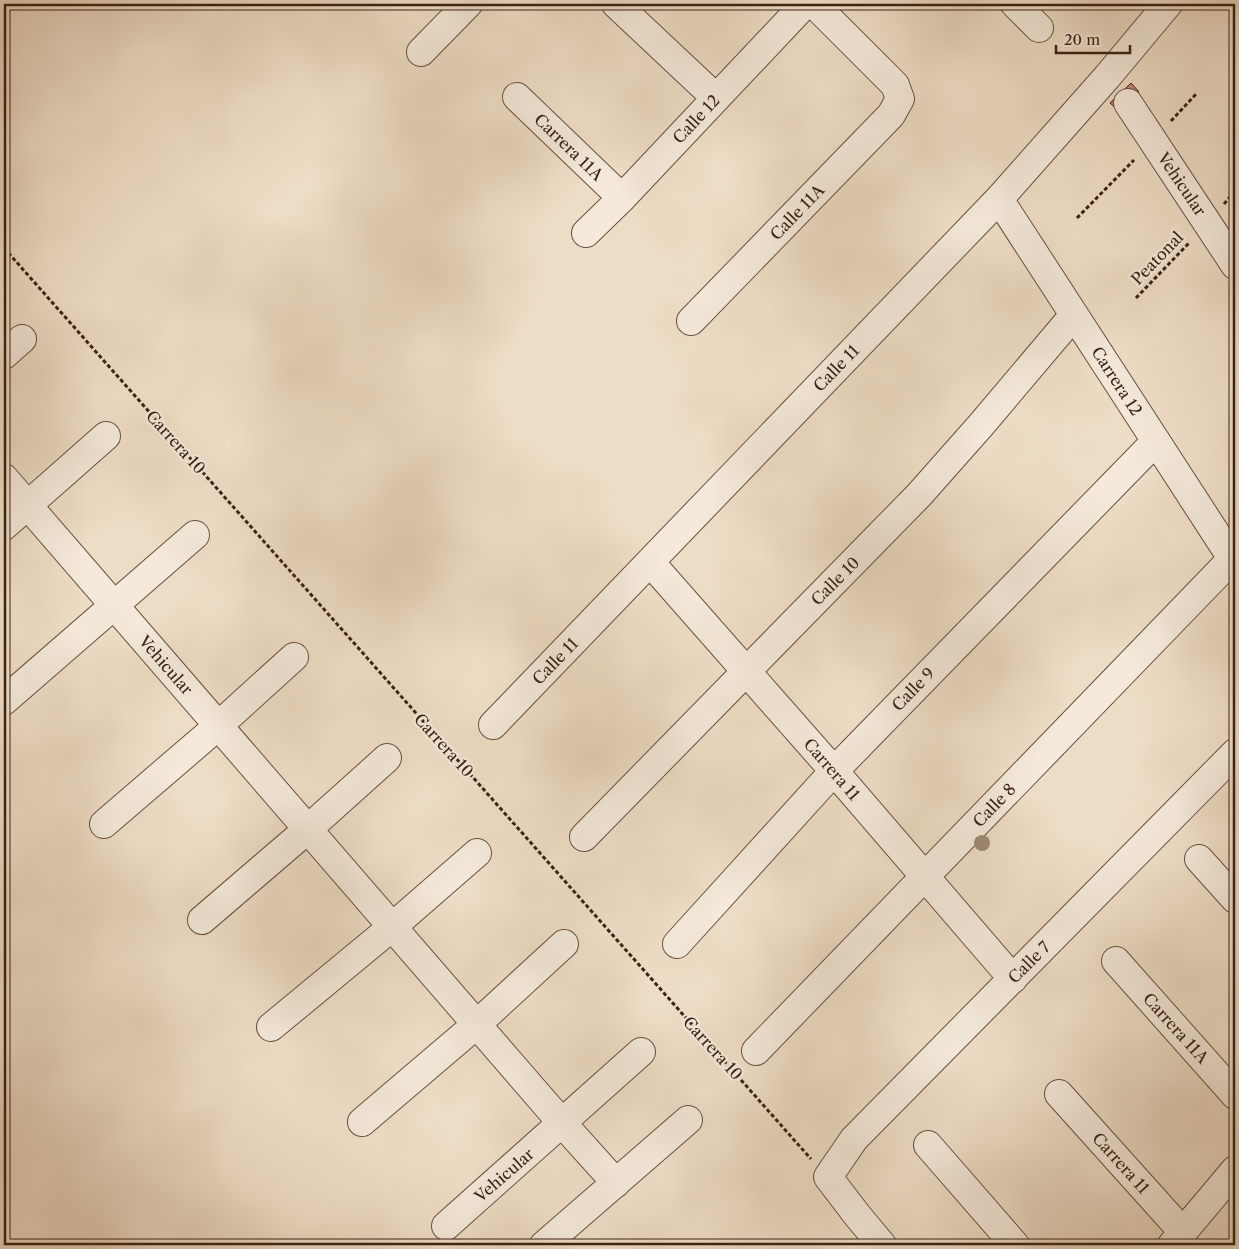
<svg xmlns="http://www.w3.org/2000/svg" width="1239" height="1249" font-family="'Libre Caslon Text',serif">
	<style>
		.building { fill: #ca856e; stroke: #3a2216 }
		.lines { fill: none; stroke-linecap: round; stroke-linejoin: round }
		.minor-casing { stroke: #675142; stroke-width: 30 }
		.path { stroke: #3a2216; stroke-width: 3; stroke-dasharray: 4 2.5; stroke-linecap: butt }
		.minor { stroke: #f4e9da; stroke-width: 28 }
		.tree { fill: #9e8c76 }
		.labels { text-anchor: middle; stroke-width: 4.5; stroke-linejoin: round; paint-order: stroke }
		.street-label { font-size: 16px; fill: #3a2216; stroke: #f4e9da }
	</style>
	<rect width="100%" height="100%" fill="#eeddc6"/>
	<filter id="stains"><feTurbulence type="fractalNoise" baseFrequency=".004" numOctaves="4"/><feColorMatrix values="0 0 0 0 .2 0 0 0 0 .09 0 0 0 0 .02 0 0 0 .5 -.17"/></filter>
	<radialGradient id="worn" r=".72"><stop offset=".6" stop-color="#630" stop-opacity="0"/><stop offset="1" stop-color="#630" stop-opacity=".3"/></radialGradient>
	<path class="building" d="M1131,83l8,9 -20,19 -9,-8z"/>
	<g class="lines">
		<g class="minor-casing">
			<path id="minor" d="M616,4l100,94
				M1015,4l24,24
				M421,52l47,-48
				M517,97l105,101
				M1128,103l107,162
				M999,199l236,364
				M586,233l36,-35 183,-194
				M691,321l200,-206 9,-16 -5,-14 -81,-81
				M4,355l18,-16
				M4,478l558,645 54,60
				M4,526l102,-90
				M650,562l184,209 179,208
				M4,701l191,-166
				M493,725l506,-526 108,-122 61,-73
				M104,824l114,-98 76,-69
				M584,837l335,-342 62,-70 93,-110
				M1199,859l36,40
				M202,920l106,-91 79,-71
				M677,944l157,-173 322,-330
				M1116,961l119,134
				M271,1027l121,-100 85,-74
				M756,1051l477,-493
				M1059,1094l124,138
				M362,1122l115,-98 87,-80
				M928,1145l87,100
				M446,1226l195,-174
				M544,1245l144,-125
				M882,1245l-25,-30 -29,-38 26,-38 381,-386
				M1172,1245l63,-75"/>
		</g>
		<path class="path" d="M1171,121l25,-27
			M1224,204l11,-13
			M1077,218l57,-58
			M4,248l807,911
			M1136,298l54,-56"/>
		<use href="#minor" class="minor"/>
	</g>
	<circle class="tree" cx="982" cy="843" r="8"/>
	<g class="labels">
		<g class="street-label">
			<text transform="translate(696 119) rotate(-47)" y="6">Calle 12</text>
			<text transform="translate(569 147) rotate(44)" y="6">Carrera 11A</text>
			<text transform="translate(1182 184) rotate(56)" y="6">Vehicular</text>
			<text transform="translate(797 212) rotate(-46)" y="6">Calle 11A</text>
			<text transform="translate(1157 258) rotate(-46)" y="6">Peatonal</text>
			<text transform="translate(836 368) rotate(-46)" y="6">Calle 11</text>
			<text transform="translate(1117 381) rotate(57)" y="6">Carrera 12</text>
			<text transform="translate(176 442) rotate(48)" y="6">Carrera 10</text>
			<text transform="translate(835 581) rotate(-45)" y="6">Calle 10</text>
			<text transform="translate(555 661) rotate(-46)" y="6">Calle 11</text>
			<text transform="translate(166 665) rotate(49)" y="6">Vehicular</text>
			<text transform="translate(913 689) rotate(-46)" y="6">Calle 9</text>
			<text transform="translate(444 745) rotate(48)" y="6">Carrera 10</text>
			<text transform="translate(832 769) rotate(49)" y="6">Carrera 11</text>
			<text transform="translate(994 805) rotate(-46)" y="6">Calle 8</text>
			<text transform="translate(1029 962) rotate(-45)" y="6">Calle 7</text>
			<text transform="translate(1176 1028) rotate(48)" y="6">Carrera 11A</text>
			<text transform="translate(713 1048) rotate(48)" y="6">Carrera 10</text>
			<text transform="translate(1121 1163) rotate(48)" y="6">Carrera 11</text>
			<text transform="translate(504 1175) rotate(-41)" y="6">Vehicular</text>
		</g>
	</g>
	<rect width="1239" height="1249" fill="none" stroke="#eeddc6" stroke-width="20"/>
	<rect x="5" y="5" width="1229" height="1239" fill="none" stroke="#3a2216" stroke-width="2.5"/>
	<rect x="10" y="10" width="1219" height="1229" fill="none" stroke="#3a2216"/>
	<path d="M1056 45v8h74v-8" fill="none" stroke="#3a2216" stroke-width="2.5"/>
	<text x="1064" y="45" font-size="15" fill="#3a2216" stroke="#f4e9da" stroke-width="4" paint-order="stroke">20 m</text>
	<rect width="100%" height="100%" filter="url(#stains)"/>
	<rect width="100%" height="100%" fill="url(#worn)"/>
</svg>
